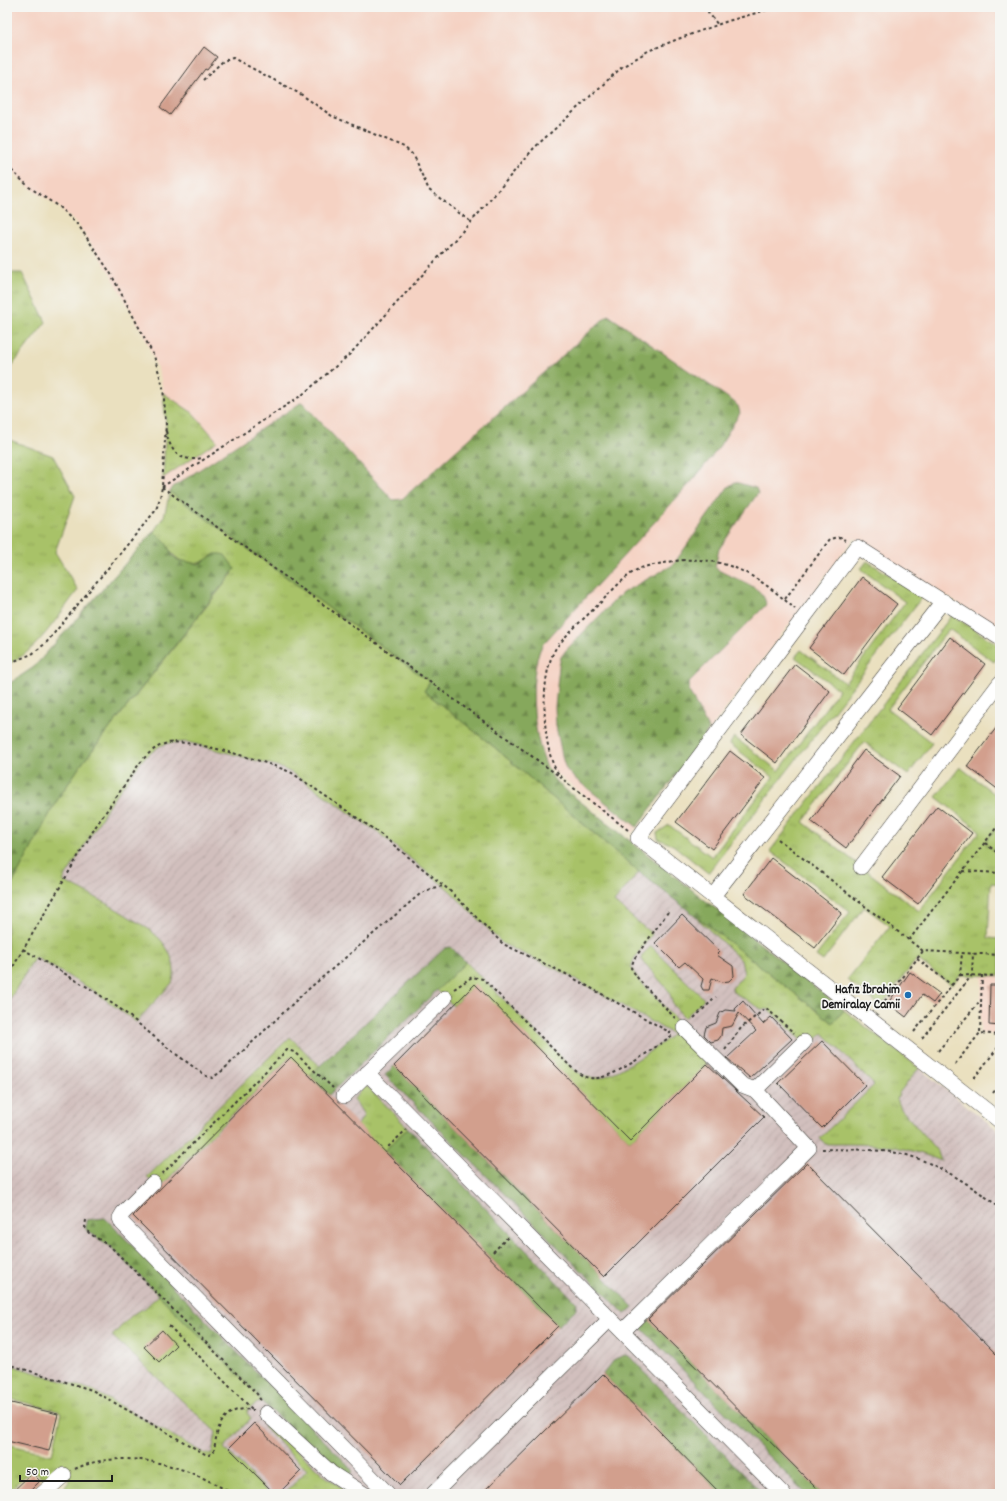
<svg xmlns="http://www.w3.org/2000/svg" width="1007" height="1501" font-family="Dekko,sans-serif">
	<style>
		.built { fill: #f5d2c3 }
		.industrial { fill: url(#industrial-furrows) }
		.grass { fill: url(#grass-tufts); stroke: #626f42 }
		.forest { fill: url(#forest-firs); stroke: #51623c }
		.pitch { fill: #a8c268; stroke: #626f42 }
		.building { fill: #d29f8d }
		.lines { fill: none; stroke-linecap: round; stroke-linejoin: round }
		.minor-casing { stroke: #3b3934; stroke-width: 16 }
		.path { stroke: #3b3934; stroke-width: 2; stroke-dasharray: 3 3; stroke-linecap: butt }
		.minor { stroke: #fff; stroke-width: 15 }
		.poi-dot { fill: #1f6fb2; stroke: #f6f6f2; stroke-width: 1.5 }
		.labels { text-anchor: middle; stroke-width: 3.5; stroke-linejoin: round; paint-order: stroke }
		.poi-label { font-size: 13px; font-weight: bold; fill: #1c1c1c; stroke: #f6f6f2; text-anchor: end }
	</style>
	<defs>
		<pattern id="industrial-furrows" width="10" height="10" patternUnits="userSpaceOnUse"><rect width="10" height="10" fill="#d1bfbd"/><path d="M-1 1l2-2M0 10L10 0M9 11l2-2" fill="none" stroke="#b3a4a2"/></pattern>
		<pattern id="grass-tufts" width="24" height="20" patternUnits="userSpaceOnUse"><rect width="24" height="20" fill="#a8c268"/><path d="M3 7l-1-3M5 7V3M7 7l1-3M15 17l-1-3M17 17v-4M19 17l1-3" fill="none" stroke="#90a65a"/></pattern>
		<pattern id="forest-firs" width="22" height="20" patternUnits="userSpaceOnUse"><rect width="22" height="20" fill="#86a85c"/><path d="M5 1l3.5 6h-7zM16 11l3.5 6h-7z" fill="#6d884b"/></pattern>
	</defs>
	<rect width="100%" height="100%" fill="#f6f6f2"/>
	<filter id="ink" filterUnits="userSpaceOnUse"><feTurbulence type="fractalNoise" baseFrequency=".025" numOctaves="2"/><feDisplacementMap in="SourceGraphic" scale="8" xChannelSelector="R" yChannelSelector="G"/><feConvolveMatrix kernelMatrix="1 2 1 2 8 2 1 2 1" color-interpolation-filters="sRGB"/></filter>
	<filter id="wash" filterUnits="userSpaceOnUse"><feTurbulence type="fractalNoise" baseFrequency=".012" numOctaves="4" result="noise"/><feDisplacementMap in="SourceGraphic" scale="16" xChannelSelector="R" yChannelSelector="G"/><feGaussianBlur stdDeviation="0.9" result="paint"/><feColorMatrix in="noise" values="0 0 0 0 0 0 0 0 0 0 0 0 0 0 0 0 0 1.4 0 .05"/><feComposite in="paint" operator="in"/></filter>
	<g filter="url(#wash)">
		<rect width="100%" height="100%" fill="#eae0bf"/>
		<path class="built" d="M7,7h993v623l-146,-92 -222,295 -72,-57 -398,-289 4,-81 -6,-31 -15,-38 -34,-63 -32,-48 -20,-19 -30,-20 -22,-21z
			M982,975l18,1v59l-20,-2z"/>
		<path class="industrial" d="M233,573l313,193 4,9 8,9 442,348v362h-754l-239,-117v-483z"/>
		<path class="grass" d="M7,273h15l24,49 -35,45 -4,69z
			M163,393l30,20 24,28 -54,37 3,-54z
			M7,439l46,17 22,40 -20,56 23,38c-19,24 -42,64 -71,74z
			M170,492l260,190 -6,9 70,56 145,125 -25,30 38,32 -18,25 -3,9 8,12 45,48 25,34 -79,79 -155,-156 -22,21 -16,-16 29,-28 105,105c8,7 17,12 28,11 17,-3 61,-32 74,-44l-107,-60 -63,-30 -54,-54 -70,-57 -87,-60 -15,-7 -90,-24 -19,1 -8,3 -16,12 -33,44 -48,79c25,12 48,24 71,39 9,5 18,11 25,18 11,11 19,31 13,45l-36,39 -42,-31 -59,-34 -28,47v-110l49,-92 24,-36 153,-193 -27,-13c-27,14 -37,-13 -52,-29l10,-15z
			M867,561l56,35 -215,277 -35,-28 -15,-6 -1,-6 12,-8 43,32 61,-80 -43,-33 4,-7 45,34 60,-81 -44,-33 6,-7 44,33 60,-81 -44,-33z
			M952,615l48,31v8l-6,8 -45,-33 -61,80 44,34 -24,32 -44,-33 -61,80 116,89 61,-80 -44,-34 24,-30 40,31v86l-9,-1 -3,55 12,1v37l-40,-1 -8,10 -35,-26 -36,47 -34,-26 43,-54 -26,-19 -41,54 -7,-5 34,-44 -80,-61z
			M687,909l146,114 11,-13 75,58 -20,25 -2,6 4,10 37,43 3,9c-43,-18 -70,-17 -116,-17l-5,-6 54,-53 -51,-52 -12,11 -7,-2 -36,-33 -5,1 -30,-18 -1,-4 12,-14 -3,-14z
			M651,946l53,53 -19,19 -12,-13 -4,-14 -28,-32 1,-4z
			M290,1037l30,29 -11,10 -19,-19 -131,131 -12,-11z
			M364,1086l4,1 40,41 -24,23 -26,-26 6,-10 -10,-16z
			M159,1295l98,99 4,7 -13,8 -1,4 4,5 -27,30 46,46h-210l10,-14 -1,-4 -9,-9 -14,15 -13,-13 -23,21 -3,-3v-43l45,11 10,-43 -55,-14v-34l85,26 113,64 7,-1 4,-21 -104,-96 21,-22 12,-6z
			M265,1424h3l57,52 26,18h-67l23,-24 -44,-44z"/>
		<path class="forest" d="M608,315l126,87 4,4 2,7 -23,37 -23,29 -151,165c-18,30 -10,115 15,140l286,226 -11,13 -194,-151 -145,-125 -70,-56 6,-9 -260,-190 3,-5 129,-85 91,98 9,-1z
			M735,482l21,6 2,5 -39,56 -4,18c10,11 50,16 51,38l-77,77v9l20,39 -72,97 -64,-50 -7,-8 -3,-9 -7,-34 -1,-19 4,-41 2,-9 5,-7 56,-57 51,-28 55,-78z
			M154,531l12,12 7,13 5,4 21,4 16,-10h5l5,1 10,14 -155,197 -24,36 -49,92v-209l27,-18z
			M451,947l15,15 -137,133 -20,-19 136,-128z
			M394,1066l210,211 29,30 -8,7 -240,-239z
			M408,1128l169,175 -1,6 -18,17 -174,-175z
			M105,1218l244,248 4,6 -6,5 -17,-13 -69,-63 -4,-7 -146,-147 -25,-17v-10z
			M648,1319l174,175h-16l-166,-167z
			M625,1355l4,1 134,138h-42l-118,-120 12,-15z"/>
		<path class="pitch" d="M1000,823v32l-15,-12z"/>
		<g id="blocks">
			<path class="building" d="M204,47l13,10 -10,13 -2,-1 -35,46 -10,-8z
				M862,577l35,27 -53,71 -35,-27z
				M950,637l35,27 -53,71 -35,-27z
				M795,664l35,27 -53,72 -36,-28z
				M1000,723v68l-33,-25z
				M864,750l36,26 -54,72 -35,-27z
				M730,751l35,27 -53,71 -36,-27z
				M937,806l35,27 -54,71 -36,-27z
				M771,858l71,55 -27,35 -71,-54z
				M682,915l38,37 -3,3 16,11 1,10 -5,5 -7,1 -10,-4 -3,12h-6l-2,-4 2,-7 -18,-17 -6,5 -24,-24z
				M910,972l30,22 -7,9 -11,-8 -16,22 -18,-14z
				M475,984l155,157 77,-77 57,53 -160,160 -210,-211z
				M990,985h10v41l-11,-1z
				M743,1001l20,23 8,-7 21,22 -42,39 -23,-20 29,-27 -17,-18 -7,13 -10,2 -1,8 -3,4 -7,2 -7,-7 2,-8 10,-4 4,-10 5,-3 11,1 -1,-2z
				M822,1041l43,44 -43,43 -44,-45z
				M291,1057l267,269 -158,159 -267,-269z
				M807,1163l193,195v136h-178l-174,-175z
				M162,1330l14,15 -17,17 -15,-15z
				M603,1374l118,120h-240z
				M7,1402l51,12 -9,37 -42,-10z
				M254,1423l47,48 -23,23h-3l-46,-46z
				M32,1473l8,8 -13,13h-17z"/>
		</g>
	</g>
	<g filter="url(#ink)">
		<use href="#blocks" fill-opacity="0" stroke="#3b3934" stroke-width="1"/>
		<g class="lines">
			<g class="minor-casing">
				<path id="minor" d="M1000,638l-143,-91 -219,291 362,283
					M861,867l139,-184
					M713,896l230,-295
					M684,1028l58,57 13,5
					M367,1073l416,421
					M344,1096l101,-98
					M153,1183l-30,30 -3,5 2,5 266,271
					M623,1331l186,-183 -54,-58 49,-48
					M266,1413l65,60 33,21
					M42,1494l22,-19
					M433,1494l177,-175"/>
			</g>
			<path class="path" d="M704,7l14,18
				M203,80l20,-19 10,-3 69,37 30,21 72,31 8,7 17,36 42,32
				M7,166l22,21 30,20 20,19 32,48 43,82 9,31 3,37 -4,63 -2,11 -4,12 -110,133 -14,11 -25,10
				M166,431c5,22 13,31 37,27
				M162,487l140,-92 48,-41 129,-141 55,-65 88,-81 26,-16 30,-12 50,-18 49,-14
				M162,487l397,289
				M785,599l45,-60 10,-2 6,3
				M628,830l-61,-47c-5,-5 -10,-10 -13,-17 -12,-27 -14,-93 2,-118 13,-17 30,-31 45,-46 10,-10 21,-23 34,-31 8,-5 19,-6 29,-8 54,-12 92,10 131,46
				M778,839l145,112 77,4
				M985,843l15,12
				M963,871l37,2
				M668,912l-34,47 -3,9 8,12 36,38
				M909,940l91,-117
				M23,949l71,42 29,20 46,38 37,27 6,2 10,-7 82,-78 116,-99 12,-6 11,-2
				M917,959l35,26
				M960,975l40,1
				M982,975l-2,58 20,2
				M7,977l89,-151 41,-59c8,-11 18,-21 31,-24 22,-5 103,20 124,30l87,60 70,57 54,54 63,30 105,59
				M454,989l18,-12 11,2 88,88c6,5 11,10 19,11 22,4 64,-31 83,-43
				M881,1006l42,-55
				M694,1018l22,-21
				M914,1032l46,-57 2,-22
				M922,1038l50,-63 1,-22
				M725,1050l16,-22 25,-20 28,25
				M938,1051l42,-50
				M955,1064l25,-31
				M974,1078l26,-33
				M993,1093l7,-9
				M388,1147l18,-17
				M822,1149c28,1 60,-1 88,7 32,10 64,31 90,52
				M162,1174l125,-124 7,2 39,36
				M86,1220l-1,7 4,6 22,14 146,147 4,7
				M493,1252l16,-16
				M169,1326l84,84
				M7,1364l85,26 113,64 4,1 5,-4c3,-25 9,-46 40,-41
				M75,1469c49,-23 114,-3 157,25"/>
			<use href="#minor" class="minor"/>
		</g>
	</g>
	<circle class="poi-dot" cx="908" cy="995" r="4"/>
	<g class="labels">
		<g class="poi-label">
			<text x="900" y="993">Hafız İbrahim<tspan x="900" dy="15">Demiralay Camii</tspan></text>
		</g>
	</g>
	<rect width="1007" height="1501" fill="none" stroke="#f6f6f2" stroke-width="24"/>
	<path d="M20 1475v6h92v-6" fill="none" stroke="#1c1c1c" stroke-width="2"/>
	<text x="26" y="1475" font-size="12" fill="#1c1c1c" stroke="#f6f6f2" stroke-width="3" paint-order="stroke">50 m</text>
</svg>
